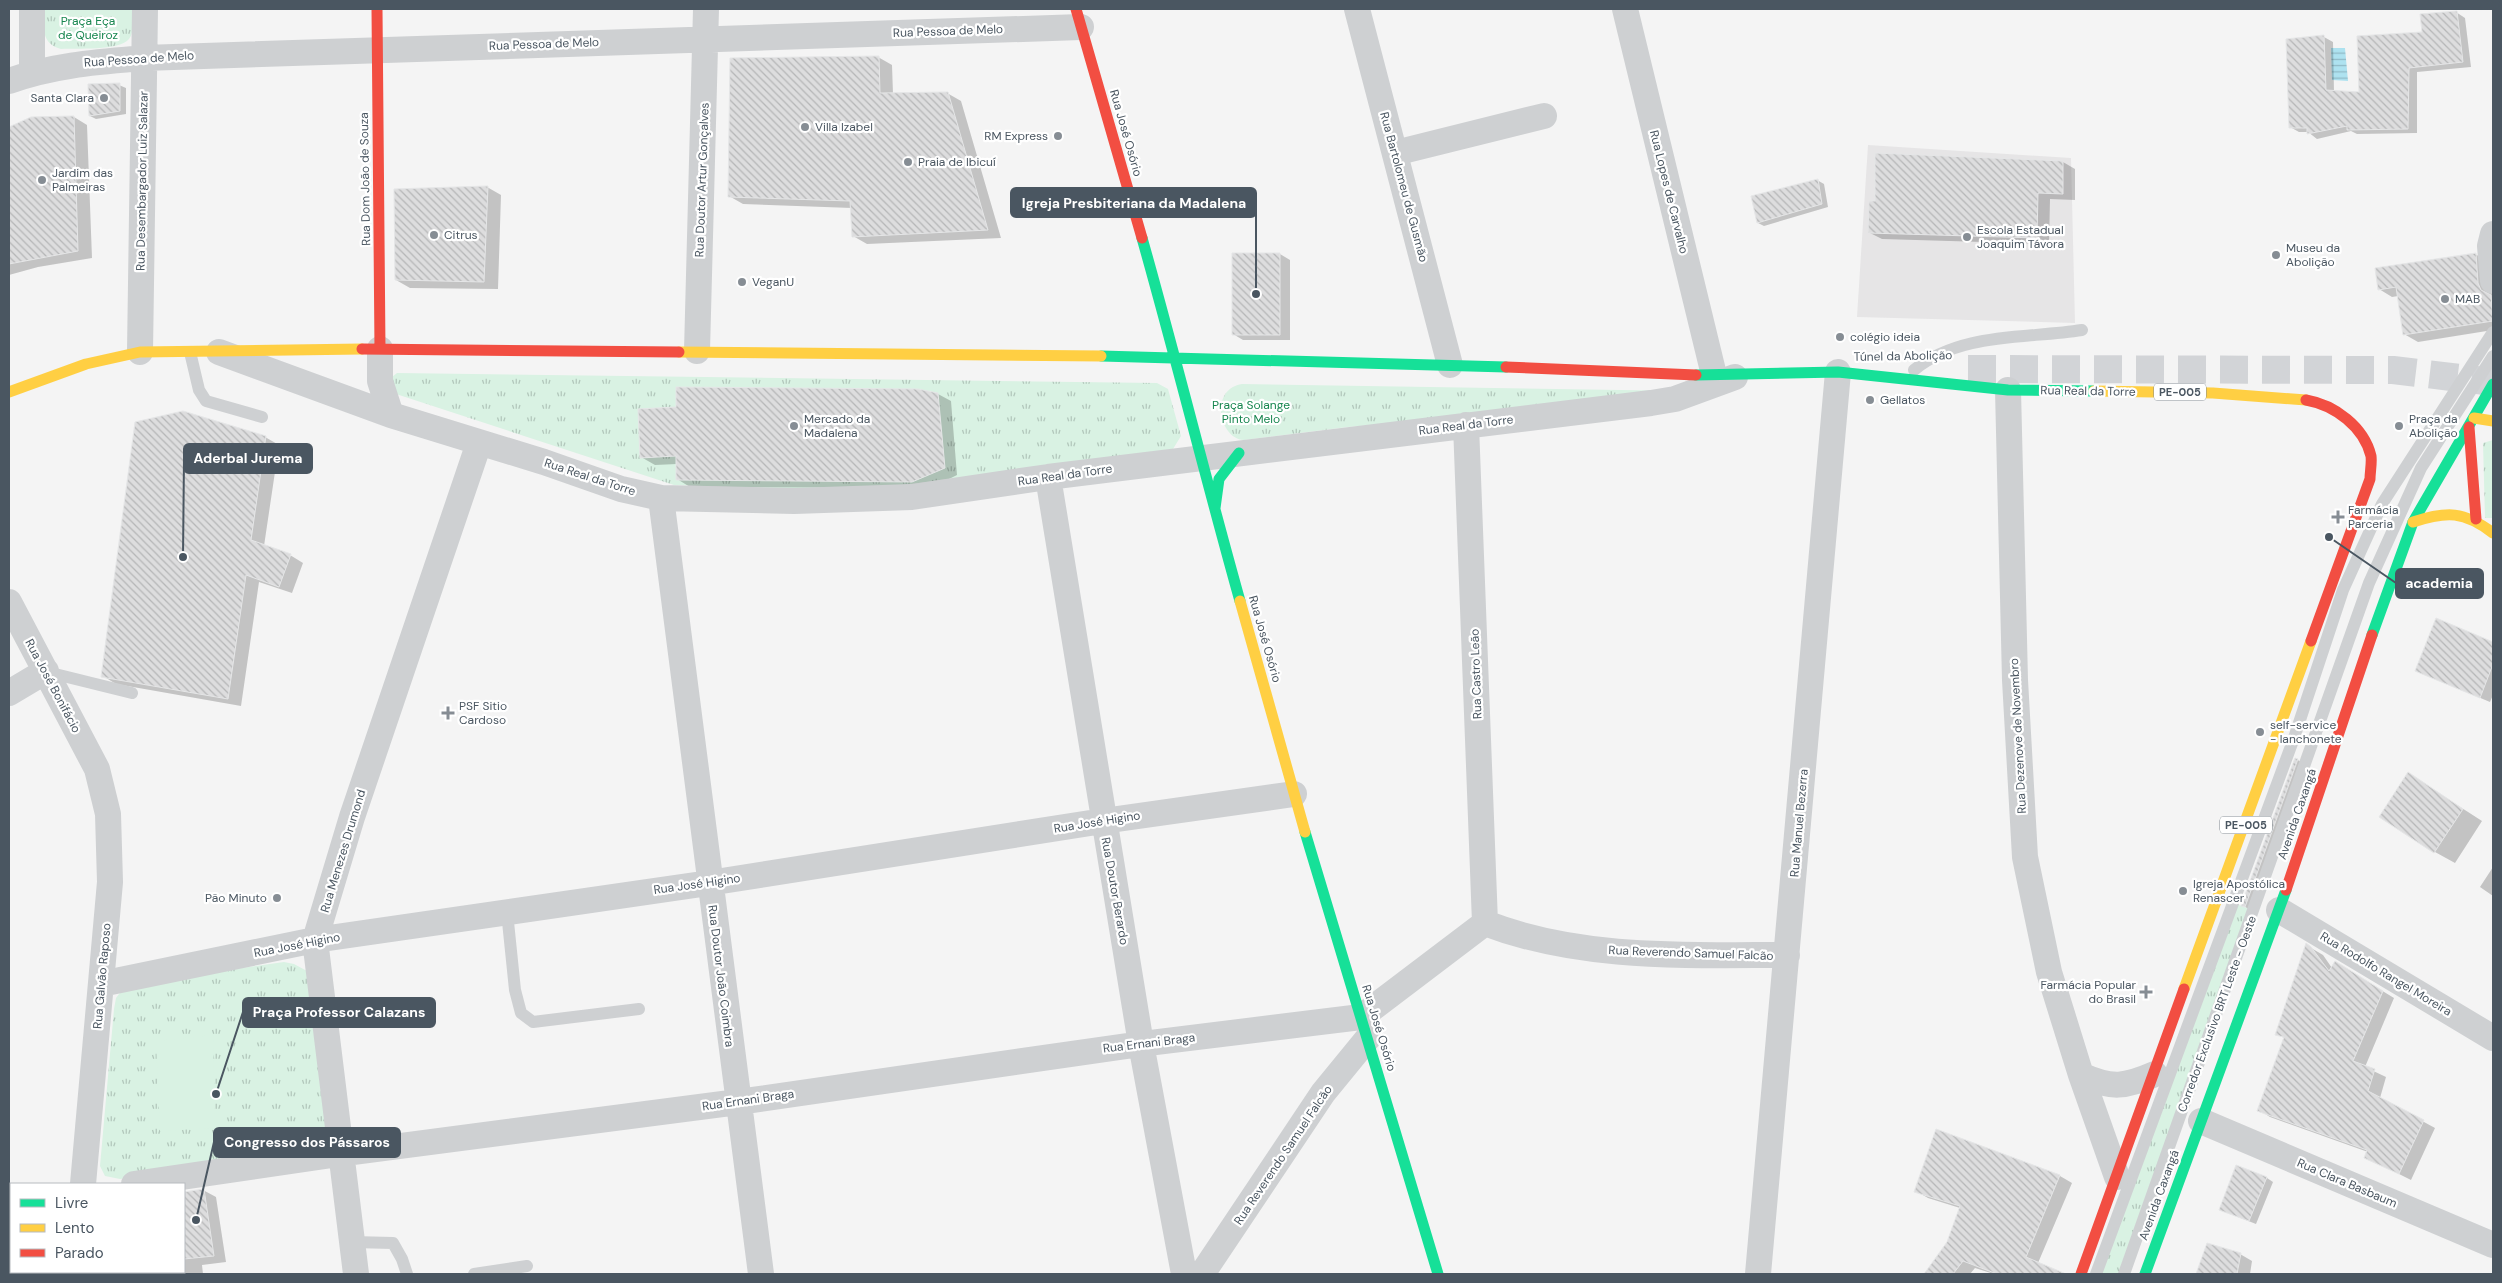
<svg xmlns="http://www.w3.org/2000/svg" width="2502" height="1283" font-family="'DM Sans',sans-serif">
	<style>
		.education { fill: #e6e5e6 }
		.grass { fill: url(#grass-tufts) }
		.pitch { fill: #d9f2e3 }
		.water { fill: url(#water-rules) }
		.shadow { fill: #0003 }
		.building { fill: url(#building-back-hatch); stroke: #e5e6e7 }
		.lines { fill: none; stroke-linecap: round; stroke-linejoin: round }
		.primary-tunnel { stroke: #d2d4d7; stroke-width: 28; stroke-dasharray: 28 14; stroke-linecap: butt }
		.lane { stroke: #ced0d2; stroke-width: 12 }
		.street { stroke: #ced0d2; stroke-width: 26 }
		.fast { stroke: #16e098; stroke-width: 11 }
		.slow { stroke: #ffcf43; stroke-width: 11 }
		.jam { stroke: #f24e42; stroke-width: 11 }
		.poi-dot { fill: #868d94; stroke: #fff; stroke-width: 2 }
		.labels { text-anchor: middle; stroke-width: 4.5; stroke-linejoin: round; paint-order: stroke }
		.shield { fill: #fff; stroke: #808990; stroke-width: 1 }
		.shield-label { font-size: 11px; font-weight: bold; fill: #4a5661 }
		.park-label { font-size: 12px; fill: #17864f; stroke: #fff }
		.street-label { font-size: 12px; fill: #4a5661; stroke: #fff }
		.poi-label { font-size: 12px; fill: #4a5661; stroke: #fff; text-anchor: start }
		.leader { fill: none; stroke: #4a5661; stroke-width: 2 }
		.callout-dot { fill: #4a5661; stroke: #fff; stroke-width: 2 }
		.callout { fill: #4a5661; stroke: #4a5661; stroke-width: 2 }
		.callout-label { font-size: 14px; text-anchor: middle; font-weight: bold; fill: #fff }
	</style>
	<defs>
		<pattern id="grass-tufts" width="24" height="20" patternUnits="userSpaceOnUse" patternTransform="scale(1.25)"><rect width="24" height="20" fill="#d9f2e3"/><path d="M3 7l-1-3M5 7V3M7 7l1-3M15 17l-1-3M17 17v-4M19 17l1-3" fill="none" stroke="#b2c7bb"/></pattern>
		<pattern id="water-rules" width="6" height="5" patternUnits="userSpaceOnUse" patternTransform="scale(1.25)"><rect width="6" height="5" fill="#aee2f0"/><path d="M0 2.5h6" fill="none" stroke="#90bac6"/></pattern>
		<pattern id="building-back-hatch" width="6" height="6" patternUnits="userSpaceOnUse" patternTransform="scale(1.25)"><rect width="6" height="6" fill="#ddddde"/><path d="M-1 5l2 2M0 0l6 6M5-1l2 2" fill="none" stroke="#b5b6b7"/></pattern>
	</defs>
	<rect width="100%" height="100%" fill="#f4f4f4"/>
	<path class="education" d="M1868,145l203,13 4,165 -218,-6z"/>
	<path class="grass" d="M43,9h89c0,9 3,22 -3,30 -9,12 -53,9 -68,10 -20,-5 -18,-23 -18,-40z
		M397,373l760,10 11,6 13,47 -8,13 -314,42 -185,-6 -281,-92 -1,-16z
		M1242,384l444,7 -227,27 -111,9 -104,13c-25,-1 -35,-51 -2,-56z
		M2493,440v78h-8l-2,-75z
		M2234,903l15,6 -131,365h-19z
		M284,962l10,2 13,7 23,159 -3,14 -10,8 -197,27 -15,-3 -5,-10 14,-157 2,-11 6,-8 70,-15z"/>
	<path class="pitch" d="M213,1035l2,93 -55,3 -4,-90z"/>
	<path class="water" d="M2331,48h14l3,33 -16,-1z"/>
	<path class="shadow" d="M2456,12l9,6 6,49 -54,5v61l-60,1 -6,-3 -34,8 -9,-7h-9l-9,-5 34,-90 9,5 1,50 27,2z
		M878,57l14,8 1,29 54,-1 14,8 40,137 -134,6 -14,-8 -1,-28 -109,-4 -14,-8z
		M119,85l7,3v26l-30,5 -6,-3z
		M74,117l13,8 5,133 -54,9 -29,8v-147l22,-10z
		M2063,162l12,7v31l-25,-1 -1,45 -167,-5 -12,-6 6,-31z
		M1817,180l7,4 4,23 -64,19 -6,-3z
		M487,187l14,8 -3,94 -88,-1 -14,-8z
		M1280,254l10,6v80h-47l-10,-6z
		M2475,254l14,8 4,34v34l-75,12 -14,-8 -6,-38 -6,1 -13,-8z
		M938,394l13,7 6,74 -26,13 -241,-1 -13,-8v-15l-22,1 -14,-8 37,-49z
		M265,437l14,8 -15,101 26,9 13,8 -11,30 -33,-11 -18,124 -125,-22 -13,-8z
		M2437,620l56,23v52l-3,7 -74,-31z
		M2296,759l12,7 -56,145 -10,-6z
		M2409,774l73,47 -27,42 -20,-11z
		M2493,867v29l-13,-9z
		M2306,945l17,10 9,13 16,2 46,28 -29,69 21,10 -6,21 55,30 -24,52 -46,-23 3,-5 -98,-35 -11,-7 25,-72 -7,-4z
		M1937,1131l123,45 12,7 -34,80 11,7 -1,4h-54l-19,-6 -5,6h-44l22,-32 12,-34 -32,-10 -12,-7z
		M2267,1178l6,4 -17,42 -36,-14z
		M203,1190l13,7 10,65 -24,3 1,9h-105l-5,-2h91v-79z
		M2208,1244l32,10 12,7 -2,13h-53z"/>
	<path class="building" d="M2457,11l6,51 -54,6 -1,61 -61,1v-4l-40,8v-6h-18l-3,-89 38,-4 2,55 33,2 -2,-56 65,-4 -2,-18z
		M879,56l1,37 68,-1 40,138 -136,7 -2,-36 -122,-4 2,-139z
		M120,83v28l-31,5 -1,-32z
		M74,116l4,135 -69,13v-137l22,-10z
		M1875,153l188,8v33l-25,-1 -1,45 -169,-5 1,-32h6z
		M1818,179l4,25 -65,19 -6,-27z
		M488,186l-4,96 -89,-2 -1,-91z
		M1232,253h48v82h-48z
		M2476,253l2,30 3,7 10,5 2,26 -90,14 -7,-48 -18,3 -3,-22z
		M676,387l242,2 20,4 7,75 -33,14 -236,-2v-24l-36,2 -2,-49 38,-2z
		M183,411l83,25 -15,104 40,14 -12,33 -33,-12 -18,124 -127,-22 34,-255z
		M2436,618l57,24v22l-13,34 -65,-27z
		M2295,758l3,1 -53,148 -4,-1z
		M2408,772l55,37 -29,44 -55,-36z
		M2306,943l5,4 18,24 6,-10 48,30 -30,70 22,8 -7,22 56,29 -25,54 -35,-16 3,-8 -110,-39 27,-74 -9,-2z
		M1936,1129l124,46 -34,82 40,17h-69l-34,-13 -10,13h-29l23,-32 13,-36 -46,-14z
		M2236,1165l31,12 -18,44 -30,-11z
		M204,1189l10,67 -30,3v-67z
		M2207,1243l34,10 -4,21h-41z"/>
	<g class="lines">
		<path class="primary-tunnel" d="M1968,369l425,1 100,12"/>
		<path class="lane" d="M190,352l9,38 7,11 56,16
			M1914,370c47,-38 111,-31 168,-40
			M47,672l85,21
			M507,912l8,78 6,23 12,9 106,-13
			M352,1242l41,1 9,16 5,15
			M474,1274l53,-8
			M2096,1274l198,-536 49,-148 39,-86 111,-172
			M2124,1274l245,-691 52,-115 72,-112"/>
		<path class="street" d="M1357,9l93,356
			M1625,9l89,366
			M32,73v-64
			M9,81c44,-16 88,-19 135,-23l937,-31
			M1395,153l149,-37
			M2493,234l-3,12 3,35
			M380,349v32l11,34
			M697,351l9,-342
			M140,352l5,-343
			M219,352l172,63 153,47 77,27 40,9 133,3 118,-4 136,-20 603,-74 24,-4 60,-22
			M2008,390l7,290 10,177 24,115 32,103 36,102
			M1466,425l19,498
			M1048,477l93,567 43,230
			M661,498l100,776
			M9,602l88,167 11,45 2,68 -27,302
			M9,693l37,-22
			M2279,910l214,128
			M1485,923c96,37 200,32 302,32
			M101,984l214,-44 394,-57 394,-62 191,-27
			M2081,1075c31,14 44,12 74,-1
			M2201,1121l292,124
			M134,1184l205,-30 399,-52 403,-58 220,-27 124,-94
			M9,1200l2,-1
			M72,1274l1,-2
			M356,1274l-41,-334 37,-123 127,-374
			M1202,1274l121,-181 45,-55
			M1758,1274l80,-902"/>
		<path class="fast" d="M1142,238c34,120 64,242 98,363
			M1101,356l405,11
			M1696,375l142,-3 170,18 86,1
			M1215,508l4,-29 20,-26
			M2372,635l41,-113 80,-138
			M1305,832l133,442
			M2145,1274l141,-384"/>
		<path class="slow" d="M679,352l422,4
			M2094,391l119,2 93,7
			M9,392l77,-28 54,-12 222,-3
			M2474,418l19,3
			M2413,522c34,-11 51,-11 80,11
			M1240,601l65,231
			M2184,989l127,-348"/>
		<path class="jam" d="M377,9l3,340
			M1076,9l66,229
			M362,349l317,3
			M1506,367l190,8
			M2306,400c29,5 58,27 65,56 1,7 -1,16 -1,23l-59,162
			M2469,427l7,92
			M2286,890l86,-255
			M2081,1274l103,-285"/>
	</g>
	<g class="poi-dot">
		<circle cx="104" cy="98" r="5"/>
		<circle cx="805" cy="127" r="5"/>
		<circle cx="1058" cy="136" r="5"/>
		<circle cx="908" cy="162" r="5"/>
		<circle cx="42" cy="180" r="5"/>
		<circle cx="434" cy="235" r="5"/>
		<circle cx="1967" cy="237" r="5"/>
		<circle cx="2276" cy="255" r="5"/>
		<circle cx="742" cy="282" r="5"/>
		<circle cx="2445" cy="299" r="5"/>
		<circle cx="1840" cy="337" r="5"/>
		<circle cx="1870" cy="400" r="5"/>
		<circle cx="794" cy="426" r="5"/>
		<circle cx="2399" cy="426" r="5"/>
		<path d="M2335.5 509.5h5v5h5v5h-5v5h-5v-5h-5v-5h5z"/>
		<path d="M445.5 705.5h5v5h5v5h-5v5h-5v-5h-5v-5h5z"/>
		<circle cx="2260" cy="732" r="5"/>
		<circle cx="2183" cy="891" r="5"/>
		<circle cx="277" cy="898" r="5"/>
		<path d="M2143.5 984.5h5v5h5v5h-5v5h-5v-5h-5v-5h5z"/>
	</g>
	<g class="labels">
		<g class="shield">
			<rect x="2154" y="383.5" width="52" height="17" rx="4"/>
			<rect x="2220" y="816.5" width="52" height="17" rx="4"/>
		</g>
		<g class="shield-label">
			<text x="2180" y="396">PE-005</text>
			<text x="2246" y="829">PE-005</text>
		</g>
		<g class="park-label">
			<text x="88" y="25">Praça Eça<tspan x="88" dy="14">de Queiroz</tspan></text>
			<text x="1251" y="409">Praça Solange<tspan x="1251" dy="14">Pinto Melo</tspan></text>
		</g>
		<g class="street-label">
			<text transform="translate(948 31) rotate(-2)" y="4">Rua Pessoa de Melo</text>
			<text transform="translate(544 44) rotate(-2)" y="4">Rua Pessoa de Melo</text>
			<text transform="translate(139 59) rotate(-4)" y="4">Rua Pessoa de Melo</text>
			<text transform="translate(1126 133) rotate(74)" y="4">Rua José Osório</text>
			<text transform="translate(365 179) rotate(-91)" y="4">Rua Dom João de Souza</text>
			<text transform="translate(702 180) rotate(-88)" y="4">Rua Doutor Artur Gonçalves</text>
			<text transform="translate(142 181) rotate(-89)" y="4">Rua Desembargador Luiz Salazar</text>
			<text transform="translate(1404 187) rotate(75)" y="4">Rua Bartolomeu de Gusmão</text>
			<text transform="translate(1669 192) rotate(76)" y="4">Rua Lopes de Carvalho</text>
			<text transform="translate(1903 356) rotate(-1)" y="4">Túnel da Abolição</text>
			<text transform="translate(2088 391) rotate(1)" y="4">Rua Real da Torre</text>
			<text transform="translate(1466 425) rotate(-7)" y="4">Rua Real da Torre</text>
			<text transform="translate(1065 475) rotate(-8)" y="4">Rua Real da Torre</text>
			<text transform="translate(590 477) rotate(18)" y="4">Rua Real da Torre</text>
			<text transform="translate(1265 639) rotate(74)" y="4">Rua José Osório</text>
			<text transform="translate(1476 674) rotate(-92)" y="4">Rua Castro Leão</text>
			<text transform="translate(53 686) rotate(62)" y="4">Rua José Bonifácio</text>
			<text transform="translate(2018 736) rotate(-93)" y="4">Rua Dezenove de Novembro</text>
			<text transform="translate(2297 814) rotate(-71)" y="4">Avenida Caxangá</text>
			<text transform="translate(1097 822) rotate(-9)" y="4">Rua José Higino</text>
			<text transform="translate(1799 823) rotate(-85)" y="4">Rua Manuel Bezerra</text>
			<text transform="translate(343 851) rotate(-73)" y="4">Rua Menezes Drumond</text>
			<text transform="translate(697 884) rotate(-8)" y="4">Rua José Higino</text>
			<text transform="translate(1115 891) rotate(80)" y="4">Rua Doutor Berardo</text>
			<text transform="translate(297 945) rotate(-11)" y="4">Rua José Higino</text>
			<text transform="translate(1691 953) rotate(2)" y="4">Rua Reverendo Samuel Falcão</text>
			<text transform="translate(2386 974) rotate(31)" y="4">Rua Rodolfo Rangel Moreira</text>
			<text transform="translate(102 976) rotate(-85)" y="4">Rua Galvão Raposo</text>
			<text transform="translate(721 976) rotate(83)" y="4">Rua Doutor João Coimbra</text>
			<text transform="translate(2217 1014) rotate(-70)" y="4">Corredor Exclusivo BRT Leste - Oeste</text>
			<text transform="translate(1379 1028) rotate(73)" y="4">Rua José Osório</text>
			<text transform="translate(1149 1043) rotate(-7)" y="4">Rua Ernani Braga</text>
			<text transform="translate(748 1100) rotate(-8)" y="4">Rua Ernani Braga</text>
			<text transform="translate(1283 1155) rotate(-56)" y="4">Rua Reverendo Samuel Falcão</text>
			<text transform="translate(2347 1183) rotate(23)" y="4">Rua Clara Basbaum</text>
			<text transform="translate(2159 1195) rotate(-70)" y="4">Avenida Caxangá</text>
		</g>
		<g class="poi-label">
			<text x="94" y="102" text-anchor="end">Santa Clara</text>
			<text x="815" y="131">Villa Izabel</text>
			<text x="1048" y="140" text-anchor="end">RM Express</text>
			<text x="918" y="166">Praia de Ibicuí</text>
			<text x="52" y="177">Jardim das<tspan x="52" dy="14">Palmeiras</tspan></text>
			<text x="1977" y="234">Escola Estadual<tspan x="1977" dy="14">Joaquim Távora</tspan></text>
			<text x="444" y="239">Citrus</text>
			<text x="2286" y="252">Museu da<tspan x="2286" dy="14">Abolição</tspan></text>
			<text x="752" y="286">VeganU</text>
			<text x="2455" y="303">MAB</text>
			<text x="1850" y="341">colégio ideia</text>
			<text x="1880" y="404">Gellatos</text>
			<text x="804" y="423">Mercado da<tspan x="804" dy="14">Madalena</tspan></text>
			<text x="2409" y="423">Praça da<tspan x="2409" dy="14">Abolição</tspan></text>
			<text x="2348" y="514">Farmácia<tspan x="2348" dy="14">Parceria</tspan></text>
			<text x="459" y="710">PSF Sitio<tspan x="459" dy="14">Cardoso</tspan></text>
			<text x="2270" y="729">self-service<tspan x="2270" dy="14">- lanchonete</tspan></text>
			<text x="2193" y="888">Igreja Apostólica<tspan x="2193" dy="14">Renascer</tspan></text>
			<text x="267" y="902" text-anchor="end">Pão Minuto</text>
			<text x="2136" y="989" text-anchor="end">Farmácia Popular<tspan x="2136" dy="14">do Brasil</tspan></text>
		</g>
	</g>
	<path class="leader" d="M1256 294L1256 203M183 557L184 458M2329 537L2396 583M216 1094L243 1012M196 1220L214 1142"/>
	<g class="callout-dot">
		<circle cx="1256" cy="294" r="5"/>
		<circle cx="183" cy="557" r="5"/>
		<circle cx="2329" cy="537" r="5"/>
		<circle cx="216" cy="1094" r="5"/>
		<circle cx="196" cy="1220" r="5"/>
	</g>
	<g class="callout">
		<rect x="1011" y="188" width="245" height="29" rx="5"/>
		<rect x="184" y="444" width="128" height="29" rx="5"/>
		<rect x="2396" y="569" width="87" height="29" rx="5"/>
		<rect x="243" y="998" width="192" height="29" rx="5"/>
		<rect x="214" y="1128" width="186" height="29" rx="5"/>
	</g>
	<g class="callout-label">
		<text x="1134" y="208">Igreja Presbiteriana da Madalena</text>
		<text x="248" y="463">Aderbal Jurema</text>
		<text x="2439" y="588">academia</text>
		<text x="339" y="1017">Praça Professor Calazans</text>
		<text x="307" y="1147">Congresso dos Pássaros</text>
	</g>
	<rect width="2502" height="1283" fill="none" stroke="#4a5661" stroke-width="20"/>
	<rect x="10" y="1183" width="175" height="90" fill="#ffffff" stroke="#b7bbc0"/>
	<rect x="20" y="1199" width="25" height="8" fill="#16e098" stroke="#b7bbc0"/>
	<text x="55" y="1208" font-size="15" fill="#4a5661">Livre</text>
	<rect x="20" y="1224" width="25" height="8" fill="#ffcf43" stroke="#b7bbc0"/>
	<text x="55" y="1233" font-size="15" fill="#4a5661">Lento</text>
	<rect x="20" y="1249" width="25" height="8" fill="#f24e42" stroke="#b7bbc0"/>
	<text x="55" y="1258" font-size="15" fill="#4a5661">Parado</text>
</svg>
